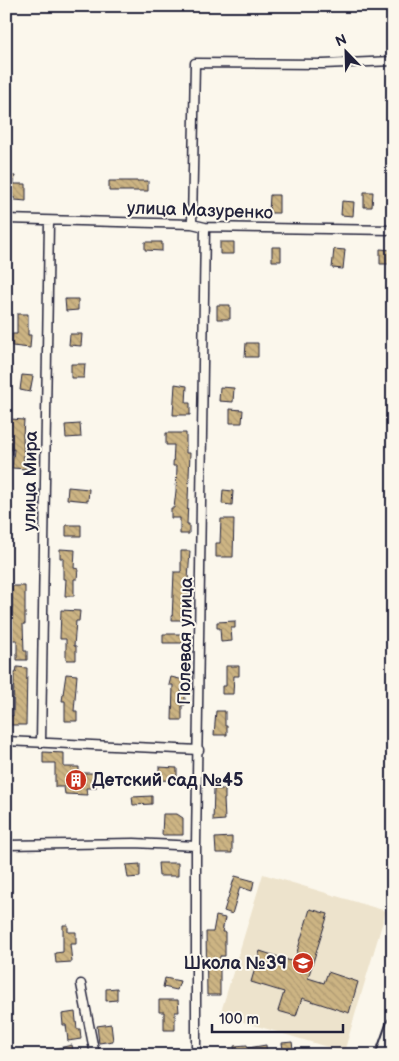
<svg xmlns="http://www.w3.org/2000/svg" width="399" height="1061" font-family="'Balsamiq Sans',sans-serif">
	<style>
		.built { fill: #ede3cc }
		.building { fill: url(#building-back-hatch); stroke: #22223b }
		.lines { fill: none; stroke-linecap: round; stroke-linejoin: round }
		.minor-casing { stroke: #22223b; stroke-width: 11 }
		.secondary-casing { stroke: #22223b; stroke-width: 15 }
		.minor { stroke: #fbf7ec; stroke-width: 8 }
		.secondary { stroke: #fbf7ec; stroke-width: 11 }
		.labels { text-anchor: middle; stroke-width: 4; stroke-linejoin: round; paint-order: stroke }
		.street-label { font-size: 18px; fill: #22223b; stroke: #fbf7ec }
		.poi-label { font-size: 18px; font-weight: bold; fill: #22223b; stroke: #fbf7ec; text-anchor: start }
	</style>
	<defs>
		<pattern id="building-back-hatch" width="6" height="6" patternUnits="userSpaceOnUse" patternTransform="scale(1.25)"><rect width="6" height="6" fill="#ccb483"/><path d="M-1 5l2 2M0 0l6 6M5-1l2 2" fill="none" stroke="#af9a72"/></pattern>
	</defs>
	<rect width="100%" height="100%" fill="#fbf7ec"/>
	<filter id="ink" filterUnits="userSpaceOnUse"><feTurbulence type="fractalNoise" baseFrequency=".02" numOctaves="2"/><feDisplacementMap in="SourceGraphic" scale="10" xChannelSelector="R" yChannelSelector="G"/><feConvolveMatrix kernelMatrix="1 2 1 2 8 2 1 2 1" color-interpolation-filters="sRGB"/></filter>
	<g filter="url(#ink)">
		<path class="built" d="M263,874l123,37 -42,141 -124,-37z"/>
		<path class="building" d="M6,175l9,1 -1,8h12v17l-11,-1v-2l-9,-1z
			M109,181h39v10h-39z
			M364,192h9l-1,15h-8z
			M270,195h9v18h-10z
			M342,201l12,1 -1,14 -12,-1z
			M145,242h17v9l-17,-1z
			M220,242h14v12h-14z
			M272,247h9v14h-9z
			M334,249l11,1 -2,19 -11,-1z
			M380,249l12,1 -1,14h-11z
			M65,299h13v11l-12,1z
			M217,305h13v14h-13z
			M17,314h11v21h3l-1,13 -18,-2v-12h5z
			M70,334h12l-1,12 -12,-1z
			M246,343h12v14h-13z
			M71,364h14l-1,14h-13z
			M22,375l11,1 -3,16 -10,-2z
			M175,384l12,2 -1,17h4v12h-17z
			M220,387l14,1 -1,14 -14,-1z
			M230,409l13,1 -1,13h-12z
			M11,419l13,1 -1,16 1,25h4l-1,8 -15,-1 2,-19 -3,1 -1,-14z
			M80,424l1,13 -15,1 -1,-13z
			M166,433h20v20h4l-3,71h2v10h-9v-16h-9v-10h3l2,-17 1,-25h-4l1,-21h-8z
			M68,487l21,2 -1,12 -21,-2z
			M223,490l10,1 -1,14 -10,-1z
			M221,519h13l-1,38h-17v-14h4z
			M66,525h15v11h-15z
			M60,549l15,1 -1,18 4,1 -1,10h-3v17h-9l1,-17h-3v-21h-3z
			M181,551h9l-3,43h3l-1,13 -2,-1v14h-15l2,-48h7z
			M12,586h13v38h-2l1,27h3v9h-10v-20h-8l-1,-16h-2v-15l6,-1z
			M61,610l19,1 -1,10h-3l-2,25h2v14h-10v-21h-6z
			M235,621v7h-4l1,13 -11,1 -1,-14h-3v-6z
			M163,634h22v9h-22z
			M226,666h13v10h-5l-1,18h-11v-8h4z
			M17,667l10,1 -1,57h-20v-10l7,1 1,-43h2z
			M66,674l11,1 -3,36h3v10h-12v-20h-3z
			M171,677l13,3 -3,14h4v11h-3v15h-10l1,-35h-4z
			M216,711h9v15h2v9h-13z
			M43,752l21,1v14h15v6h17v15h-10l1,7 -22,-1 -1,-7h-9v-24h-12z
			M159,767l18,1v13l-18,-1z
			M214,789h11v10h-1l1,21 -12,1z
			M152,796v8l-19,1 -1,-8z
			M163,814h14l6,4v17h-21z
			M232,837v16h-16l-1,-15z
			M158,863h20v13h-19z
			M140,864v13l-12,1 -2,-13z
			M235,876l19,5 -2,10 -12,-4 -8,27 -8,-3z
			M310,909l18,5 -20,64 16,5 4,-11 30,10 -9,31 -47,-15 -6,18 -18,-5 6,-19 -33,-10 9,-31 34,11z
			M216,916l9,2 -3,14h3v24h-5v39h-13l-1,-63h7z
			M63,925h5v7h8v12h-6l2,18 -16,1 -1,-10 8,-1z
			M165,978l15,3 -3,9 -14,-3z
			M117,988v12l-11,1v-12z
			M159,1000h19l1,12h-4v18h-11v-18h-5z
			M75,1012l2,17h3l1,10 -13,2 -2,-16h-3l-1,-11z
			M111,1024l2,17 -14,2 -2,-17z
			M292,1042l2,13h-10l-2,-12z
			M72,1045l2,10h-33v-3z
			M247,1045l1,3 18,-3 1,10h-32l-1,-9z"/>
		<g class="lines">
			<g class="minor-casing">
				<path id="minor" d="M6,219l186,5 13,3 188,3
					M192,224l3,-161 128,1 70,-3
					M6,741l193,9
					M41,743l8,-522
					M6,845l128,-2 62,3
					M81,984l14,71
					M196,1055v-209l9,-619"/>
			</g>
			<g class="secondary-casing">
				<path id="secondary" d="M382,1055l11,-31"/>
			</g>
			<use href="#minor" class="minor"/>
			<use href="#secondary" class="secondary"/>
		</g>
	</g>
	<defs>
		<g id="building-disc" transform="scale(1.125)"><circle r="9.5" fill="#c8321e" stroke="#fbf7ec"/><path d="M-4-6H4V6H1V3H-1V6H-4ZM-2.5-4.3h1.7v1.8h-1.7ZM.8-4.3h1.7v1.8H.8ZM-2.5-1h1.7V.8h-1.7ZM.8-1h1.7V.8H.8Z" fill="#fff"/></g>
		<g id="school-disc" transform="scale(1.125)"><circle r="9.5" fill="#c8321e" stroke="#fbf7ec"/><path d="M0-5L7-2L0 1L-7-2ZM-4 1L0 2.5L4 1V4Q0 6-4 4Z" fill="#fff"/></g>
	</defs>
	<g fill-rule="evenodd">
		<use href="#building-disc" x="76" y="780"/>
		<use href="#school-disc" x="303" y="963"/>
	</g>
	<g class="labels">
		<g class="street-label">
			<text transform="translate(200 210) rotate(2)" y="6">улица Мазуренко</text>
			<text transform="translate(30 481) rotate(-89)" y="6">улица Мира</text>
			<text transform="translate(185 641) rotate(-89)" y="6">Полевая улица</text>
		</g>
		<g class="poi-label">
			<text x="92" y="786">Детский сад №45</text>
			<text x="287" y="969" text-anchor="end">Школа №39</text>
		</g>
	</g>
	<rect width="399" height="1061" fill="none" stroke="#fbf7ec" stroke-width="25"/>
	<rect x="12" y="12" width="374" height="1036" fill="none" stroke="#22223b" stroke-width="2" filter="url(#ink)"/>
	<g transform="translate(346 52) rotate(337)" stroke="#fbf7ec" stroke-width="4" paint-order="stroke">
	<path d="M0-4L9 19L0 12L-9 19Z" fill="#22223b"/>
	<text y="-8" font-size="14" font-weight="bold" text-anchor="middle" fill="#22223b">N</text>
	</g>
	<path d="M212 1024v8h131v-8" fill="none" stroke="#22223b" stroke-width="2.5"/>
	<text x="219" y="1024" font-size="15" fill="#22223b" stroke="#fbf7ec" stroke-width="4" paint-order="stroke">100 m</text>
</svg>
